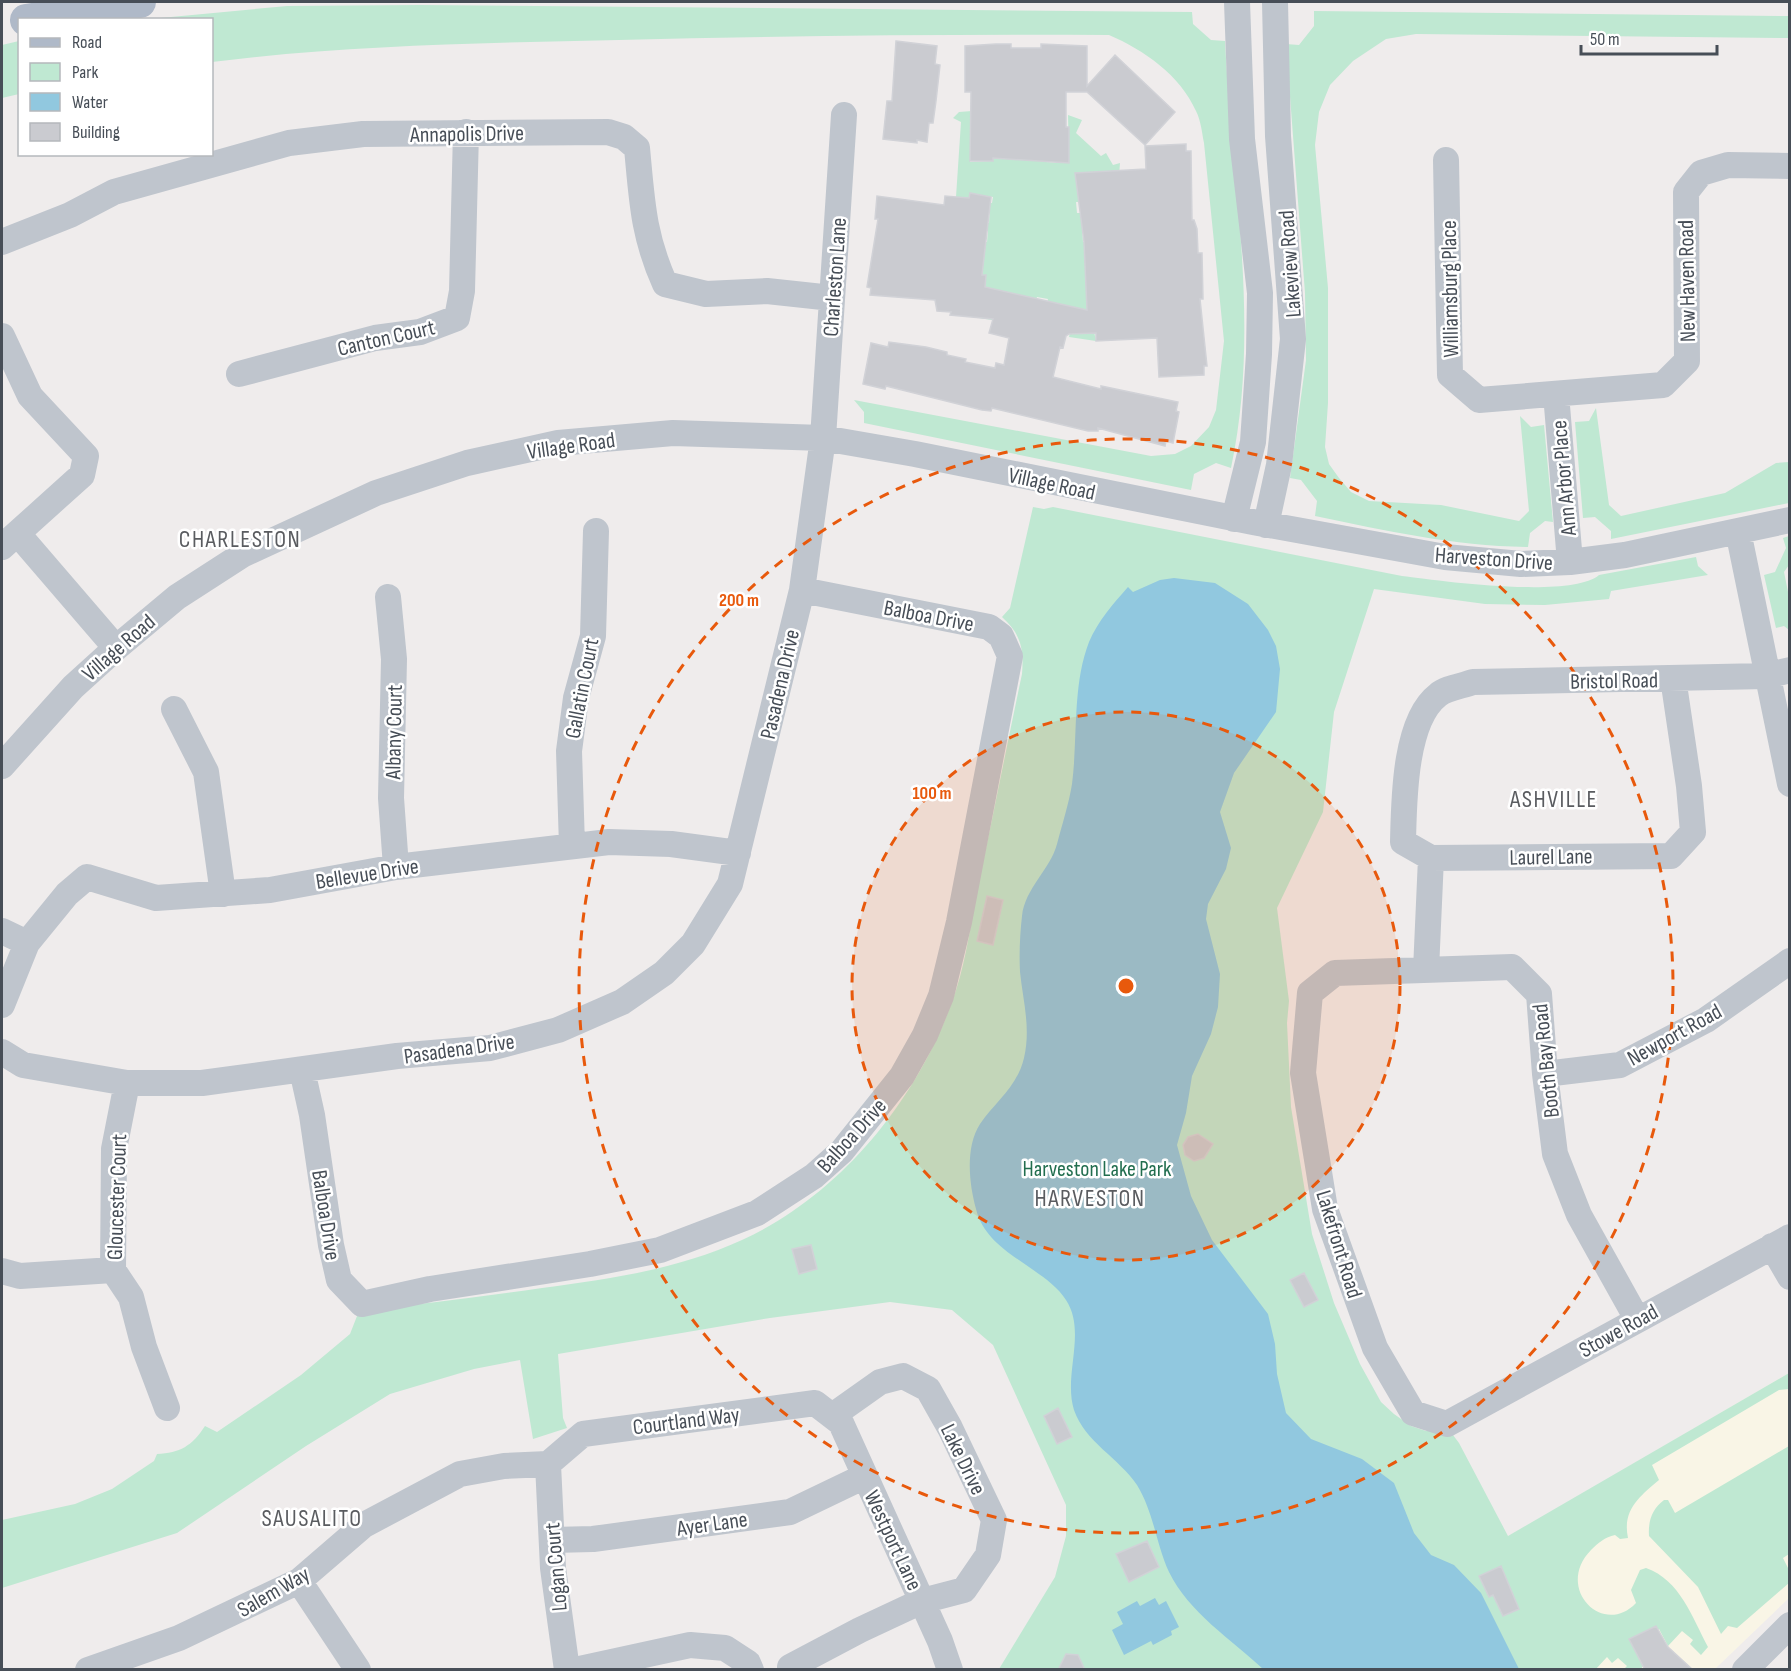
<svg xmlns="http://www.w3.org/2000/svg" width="1791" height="1671" font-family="'Sofia Sans Condensed',sans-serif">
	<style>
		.commercial { fill: #f9f5e6 }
		.green { fill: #bfe8d2 }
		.water { fill: #91c8df }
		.building { fill: #cacbd0; stroke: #d1d2d7; stroke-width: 1.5 }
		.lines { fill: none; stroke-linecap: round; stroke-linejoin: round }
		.minor { stroke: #bfc5cd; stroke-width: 26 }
		.major { stroke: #afb9c8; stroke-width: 32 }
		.ring { fill: none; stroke: #e8590c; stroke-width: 3; stroke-dasharray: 10 8 }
		.labels { text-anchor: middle; stroke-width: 5; stroke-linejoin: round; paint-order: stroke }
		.street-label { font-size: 22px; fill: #474e57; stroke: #fff }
		.park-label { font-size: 22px; fill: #226e4f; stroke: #fff }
		.neighbourhood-label { font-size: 24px; letter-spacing: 1.5px; fill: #5a5c60; stroke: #fff }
		.centre { fill: #e8590c; stroke: #fff; stroke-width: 3 }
		.ring-label { font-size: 18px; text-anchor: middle; font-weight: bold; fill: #e8590c; stroke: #fff; stroke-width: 5; stroke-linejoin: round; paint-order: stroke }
	</style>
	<rect width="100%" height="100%" fill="#efecec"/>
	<path class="commercial" d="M1789,1373v225l-74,71h-129l-73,-135z"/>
	<path class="green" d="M420,5l772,7 1,12 18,16 14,1c7,142 36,287 6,427l-15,-5 -22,11 -3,16 -327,-67v-11l-10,-12 297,56 24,-2 16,-8 18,-19 7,-17 8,-69 -20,-198c-2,-10 -3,-22 -8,-32 -16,-36 -52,-61 -87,-76 -163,-1 -327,1 -490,5 -136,3 -272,5 -407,22v-42h-73l148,-14z
		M1314,11l475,5v22l-373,-4 -30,5 -33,22 -23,24 -11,27 -4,33 13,143v115l-3,44 4,17 10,14 12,14 18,9 72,4 78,16 10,-10 -9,-95 11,11 13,-2 9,97 -8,-1 -15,12 -2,14c-74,-1 -141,-16 -213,-31l2,-15 -16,-21 -11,-2 16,-118 -1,-67 -19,-249 13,1 15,-19z
		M19,41v53l-17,4v-53z
		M972,111l-2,51 22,-1 1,-3h53v4l16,1v-5h7l-1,-43 14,5 -6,13 25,23 5,-3 7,12 7,-2 -1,13 -14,-3 -1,-2 -29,3 4,28h-3l1,11h4l2,29h5l1,50 -3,1 10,48 -27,-4 6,-29 -28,-5 1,-4 -11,-2 -1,4 -38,-5 -6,24 -13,-2 6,-43h-3l2,-33h3l1,-11 -3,-1v-7h4l1,-15 -3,-1v-4h5l1,-6 -23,-3 -1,4 -13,-1 5,-75 -8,-4 6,-6z
		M1596,408l13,97 12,11 104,-23 51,-30 13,-1v41l-178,36v-8l-16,-14 -12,1 -8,-96 14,-1z
		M1033,507l11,2 9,-2 349,69c39,5 169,23 197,-1l97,-18 2,9 10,9 -97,16 -2,8 -64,6 -60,-1 -111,-15 -40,123 -11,100 -46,96 12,93 -2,22 4,84 21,127 22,69 26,61 21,38 13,12 17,12 15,5h24l9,12 49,93 281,-163v16l-10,1 -127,75 7,15c-19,16 -37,30 -31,58l-8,1 -5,-4c-10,2 -17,8 -24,15 -37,38 12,88 45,53l-5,-13 9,-20 6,-2c34,12 46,49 62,79l-7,8 -11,-11 3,-4 -11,-9 -14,15 -9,-17 -30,10 14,27 -2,3h-17l3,-3 -9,-8 -6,5 -5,-6 -12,13 -596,-1 56,-92 11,-41v-31l-73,-160 -41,-35 -62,-8 -120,16 -212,36 5,64 4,10 -34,11 -13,-79 -46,9 -84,25 -84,52 -129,87 -175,55v-68l73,-16 37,-15 42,-28 3,-7c23,-1 35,-8 48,-28l12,6 84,-57 49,-41 9,-23c61,-7 122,-14 183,-23 68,-9 137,-19 200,-48 101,-46 180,-146 214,-250 11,-33 15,-70 22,-104 15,-70 29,-141 44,-212 2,-25 -1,-40 -20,-57l8,-9z
		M1789,536v29l-5,7 5,25v33l-5,-4 -8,2 -12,-53 11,-3 11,-24 -3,-10z
		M1789,1446v108l-6,4 6,12v13l-52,45 -9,-2 -7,8 -23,-47 -49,-51c-1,-15 3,-27 15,-36h4l7,13z"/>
	<path class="water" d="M1174,578l41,5 33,21 20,26 8,16 4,23 -4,43 -42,61 -14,39 11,36 -5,21 -18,35 -2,15 14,55 -2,33 -7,27 -19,42 -6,37 -9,32 14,51 21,44 56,74 7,30 2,30 9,39 25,26 51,20 32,24 20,50 17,22 23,10 27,28 38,76h-256c-32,-30 -74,-56 -94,-97 -13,-28 -15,-59 -32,-87 -18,-27 -52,-43 -63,-75 -11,-35 13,-78 -8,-110 -21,-33 -79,-46 -90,-91 -7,-25 -11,-62 4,-85 16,-23 37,-37 44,-66 7,-30 -1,-57 -4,-86 -1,-18 0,-39 2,-56 3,-28 28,-46 35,-72 5,-19 12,-41 15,-60 6,-46 0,-98 17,-142 9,-21 24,-38 39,-55l5,5 27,-12z
		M1155,1598l4,7 7,-4 13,26 -8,4 1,4 -19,10 -2,-4 -27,14 -12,-25 11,-6 -6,-12 20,-11 3,5z"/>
	<path class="building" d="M896,41l41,5 -2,18 5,1 -4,36 -3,22h-4l-2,19 -10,-2v3l-34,-4 4,-38h5z
		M996,44h15v4h30v-4l46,2v40l28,-31 60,57 -30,33 -58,-53h-21v35h3v36l-76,-5v3h-23l1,-69h-6v-46z
		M1186,144v7h5l1,69h2l3,9 1,24h4l1,46h-3l7,67h-3v9l-45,2 -2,-39 -61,3v-8l-27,1 -3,2 -3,12 -3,-1 -7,30 48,12v-3l77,16 -2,9 3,1 -6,31 -7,-2 -1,5 -67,-18v3h-10l-96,-23 -1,3 -9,-1 -96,-24 -1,3 -22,-5 8,-41 17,4 1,-5 37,5 21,5v3l19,4 -1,3 30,6 1,-5 8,2 5,-27 -20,-5 4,-14 -43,-4 1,-3 -14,-1 -2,-11 -65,-5 1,-7 -4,-1 11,-68h-3l2,-23 67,9 1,-9 24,2 1,-5 21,4 -9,78h4l-1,12 102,23 -3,-68 -9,-69 71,-4 -1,-23z
		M987,896l16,4 -10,45 -16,-4z
		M1198,1134l15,10 -9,14 -10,3 -9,-6 -2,-10 5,-8z
		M811,1245l6,24 -18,5 -7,-25z
		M1304,1273l14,27 -14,7 -14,-27z
		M1058,1408l14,29 -15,7 -13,-28z
		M1147,1541l12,26 -30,15 -13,-28z
		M1501,1566l18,43 -16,7 -10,-21 -4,2 -10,-21z
		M1656,1626l12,21 25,23h-48l-16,-31z
		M1066,1654l12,1 7,15h-27z"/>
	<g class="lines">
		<path class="minor" d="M1446,160l4,215 29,25 184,-15 24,-24 -1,-169 15,-19 27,-8 62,1
			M2,242l68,-27 44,-23 175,-49 74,-9 245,-2 16,5 13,11c5,53 6,87 28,136l41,10 61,-3 65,7
			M2,336l28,60 56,60 -4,19 -80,72
			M239,374l136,-36 45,-6 37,-14 5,-27 4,-159
			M1556,394l14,168
			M1234,519l19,-77 6,-88 1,-61 -18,-154 -5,-137
			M1266,525l13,-60 14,-126 -15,-203 -3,-134
			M1738,531l52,253
			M18,534l98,114
			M388,597l6,62 -3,139 5,69
			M1673,678l16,108 4,46 -22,24 -240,2 -28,-16c1,-40 1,-121 35,-147 8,-7 24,-9 35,-13l293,-6 24,-6
			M174,709l32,63 17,122
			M2,766l71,-79 43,-39 61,-51 65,-42 134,-62 91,-30 91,-20 115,-10 150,5 92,16 338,68 192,35 76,7 49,-2 55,-7 165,-35
			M572,846l-3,-95 7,-53 17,-62 3,-105
			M2,931l25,12
			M1426,970l5,-112
			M2,1005l25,-62 40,-49 20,-17 69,21 114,-8 126,-23 213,-25 62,2 67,9
			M2,1052l21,13 104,18h75l195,-27 93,-8 68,-18 64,-28 42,-29 29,-29 37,-60 72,-294 21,-152 21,-323
			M302,1070l10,45 19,130 8,35 23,24 68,-15 160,-25 70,-14 97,-37 57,-37 28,-25 60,-75 23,-41 16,-39 18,-74 51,-266 -9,-20 -12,-9 -187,-37
			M1545,1074l75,-9 86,-45 84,-59
			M127,1083l-13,66 -1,121 18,27 13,50 23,61
			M1772,1246l18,31
			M2,1271l18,5 93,-6
			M1637,1319l-58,-104 -24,-61 -10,-80 -6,-80 -27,-27 -177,6 -25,20 -7,80 22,136 50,139 38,65 34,11 343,-187
			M548,1464l35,-30 232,-31 26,20 99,218 10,29
			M548,1464l5,104 14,102
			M552,1540l41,-1 197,-27 75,-36
			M299,1581l59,89
			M790,1667l70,-37 62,-29 42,-11 24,-35 6,-35 -44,-92 -22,-39 -25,-13 -23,6 -48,34
			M88,1670l91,-32 120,-57 65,-56 96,-51 44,-8 44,-2
			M575,1670l115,-25 35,3 23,15 3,7
			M1745,1670l45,-45"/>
		<path class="major" d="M26,20l114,-18"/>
	</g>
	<circle cx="1126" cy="986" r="274" fill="#e8590c" fill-opacity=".12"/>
	<g class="ring">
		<circle cx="1126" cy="986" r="274"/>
		<circle cx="1126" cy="986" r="547"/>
	</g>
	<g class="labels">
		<g class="street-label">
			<text transform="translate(467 133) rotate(-1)" y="8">Annapolis Drive</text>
			<text transform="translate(1289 264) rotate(-94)" y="8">Lakeview Road</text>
			<text transform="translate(834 277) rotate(-86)" y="8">Charleston Lane</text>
			<text transform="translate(1686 281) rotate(-91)" y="8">New Haven Road</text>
			<text transform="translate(1449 289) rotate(-91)" y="8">Williamsburg Place</text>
			<text transform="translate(386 337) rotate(-13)" y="8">Canton Court</text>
			<text transform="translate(571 445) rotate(-8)" y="8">Village Road</text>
			<text transform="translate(1563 478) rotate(-95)" y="8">Ann Arbor Place</text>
			<text transform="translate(1052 483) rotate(12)" y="8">Village Road</text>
			<text transform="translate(1494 558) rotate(4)" y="8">Harveston Drive</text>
			<text transform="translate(929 615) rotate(11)" y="8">Balboa Drive</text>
			<text transform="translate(118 647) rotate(-41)" y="8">Village Road</text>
			<text transform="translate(1614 680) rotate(-1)" y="8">Bristol Road</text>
			<text transform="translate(779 684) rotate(-77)" y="8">Pasadena Drive</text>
			<text transform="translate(581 688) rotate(-79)" y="8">Gallatin Court</text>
			<text transform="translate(393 732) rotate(-89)" y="8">Albany Court</text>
			<text transform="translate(1551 856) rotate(-1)" y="8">Laurel Lane</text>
			<text transform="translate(367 873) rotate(-9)" y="8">Bellevue Drive</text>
			<text transform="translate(1674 1034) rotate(-29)" y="8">Newport Road</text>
			<text transform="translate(459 1048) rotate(-8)" y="8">Pasadena Drive</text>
			<text transform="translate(1545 1061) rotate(-96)" y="8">Booth Bay Road</text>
			<text transform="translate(851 1135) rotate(-48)" y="8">Balboa Drive</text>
			<text transform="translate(116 1197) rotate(-88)" y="8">Gloucester Court</text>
			<text transform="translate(327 1215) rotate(81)" y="8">Balboa Drive</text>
			<text transform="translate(1340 1244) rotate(73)" y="8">Lakefront Road</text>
			<text transform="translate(1618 1330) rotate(-29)" y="8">Stowe Road</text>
			<text transform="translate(686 1420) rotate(-7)" y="8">Courtland Way</text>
			<text transform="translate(964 1459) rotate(64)" y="8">Lake Drive</text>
			<text transform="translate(712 1523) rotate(-8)" y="8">Ayer Lane</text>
			<text transform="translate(894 1540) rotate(65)" y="8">Westport Lane</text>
			<text transform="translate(555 1567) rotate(-95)" y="8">Logan Court</text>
			<text transform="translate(273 1591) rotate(-30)" y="8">Salem Way</text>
		</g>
		<g class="park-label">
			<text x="1097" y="1176">Harveston Lake Park</text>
		</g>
		<g class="neighbourhood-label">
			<text x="240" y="547">CHARLESTON</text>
			<text x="1554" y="807">ASHVILLE</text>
			<text x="1090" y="1206">HARVESTON</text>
			<text x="312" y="1526">SAUSALITO</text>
		</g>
	</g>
	<circle cx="1126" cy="986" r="9" class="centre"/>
	<g class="ring-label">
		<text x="739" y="606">200 m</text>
		<text x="932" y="799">100 m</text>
	</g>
	<rect width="1791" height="1671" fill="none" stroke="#474e57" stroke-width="6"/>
	<rect x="18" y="18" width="195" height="138" fill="#ffffff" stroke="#b5b8bc" stroke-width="1.5"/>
	<rect x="30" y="38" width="30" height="9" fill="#afb9c8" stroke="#b5b8bc" stroke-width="1.5"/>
	<text x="72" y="48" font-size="18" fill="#474e57">Road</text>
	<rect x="30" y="63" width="30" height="18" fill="#bfe8d2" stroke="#b5b8bc" stroke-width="1.5"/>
	<text x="72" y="78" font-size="18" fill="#474e57">Park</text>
	<rect x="30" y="93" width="30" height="18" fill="#91c8df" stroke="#b5b8bc" stroke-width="1.5"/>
	<text x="72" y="108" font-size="18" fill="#474e57">Water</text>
	<rect x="30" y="123" width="30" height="18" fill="#cacbd0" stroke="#b5b8bc" stroke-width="1.5"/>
	<text x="72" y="138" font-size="18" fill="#474e57">Building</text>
	<path d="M1581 45v9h136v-9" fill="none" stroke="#474e57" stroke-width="3"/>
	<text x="1590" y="45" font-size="18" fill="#474e57" stroke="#ffffff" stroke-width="4.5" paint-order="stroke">50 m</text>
</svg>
